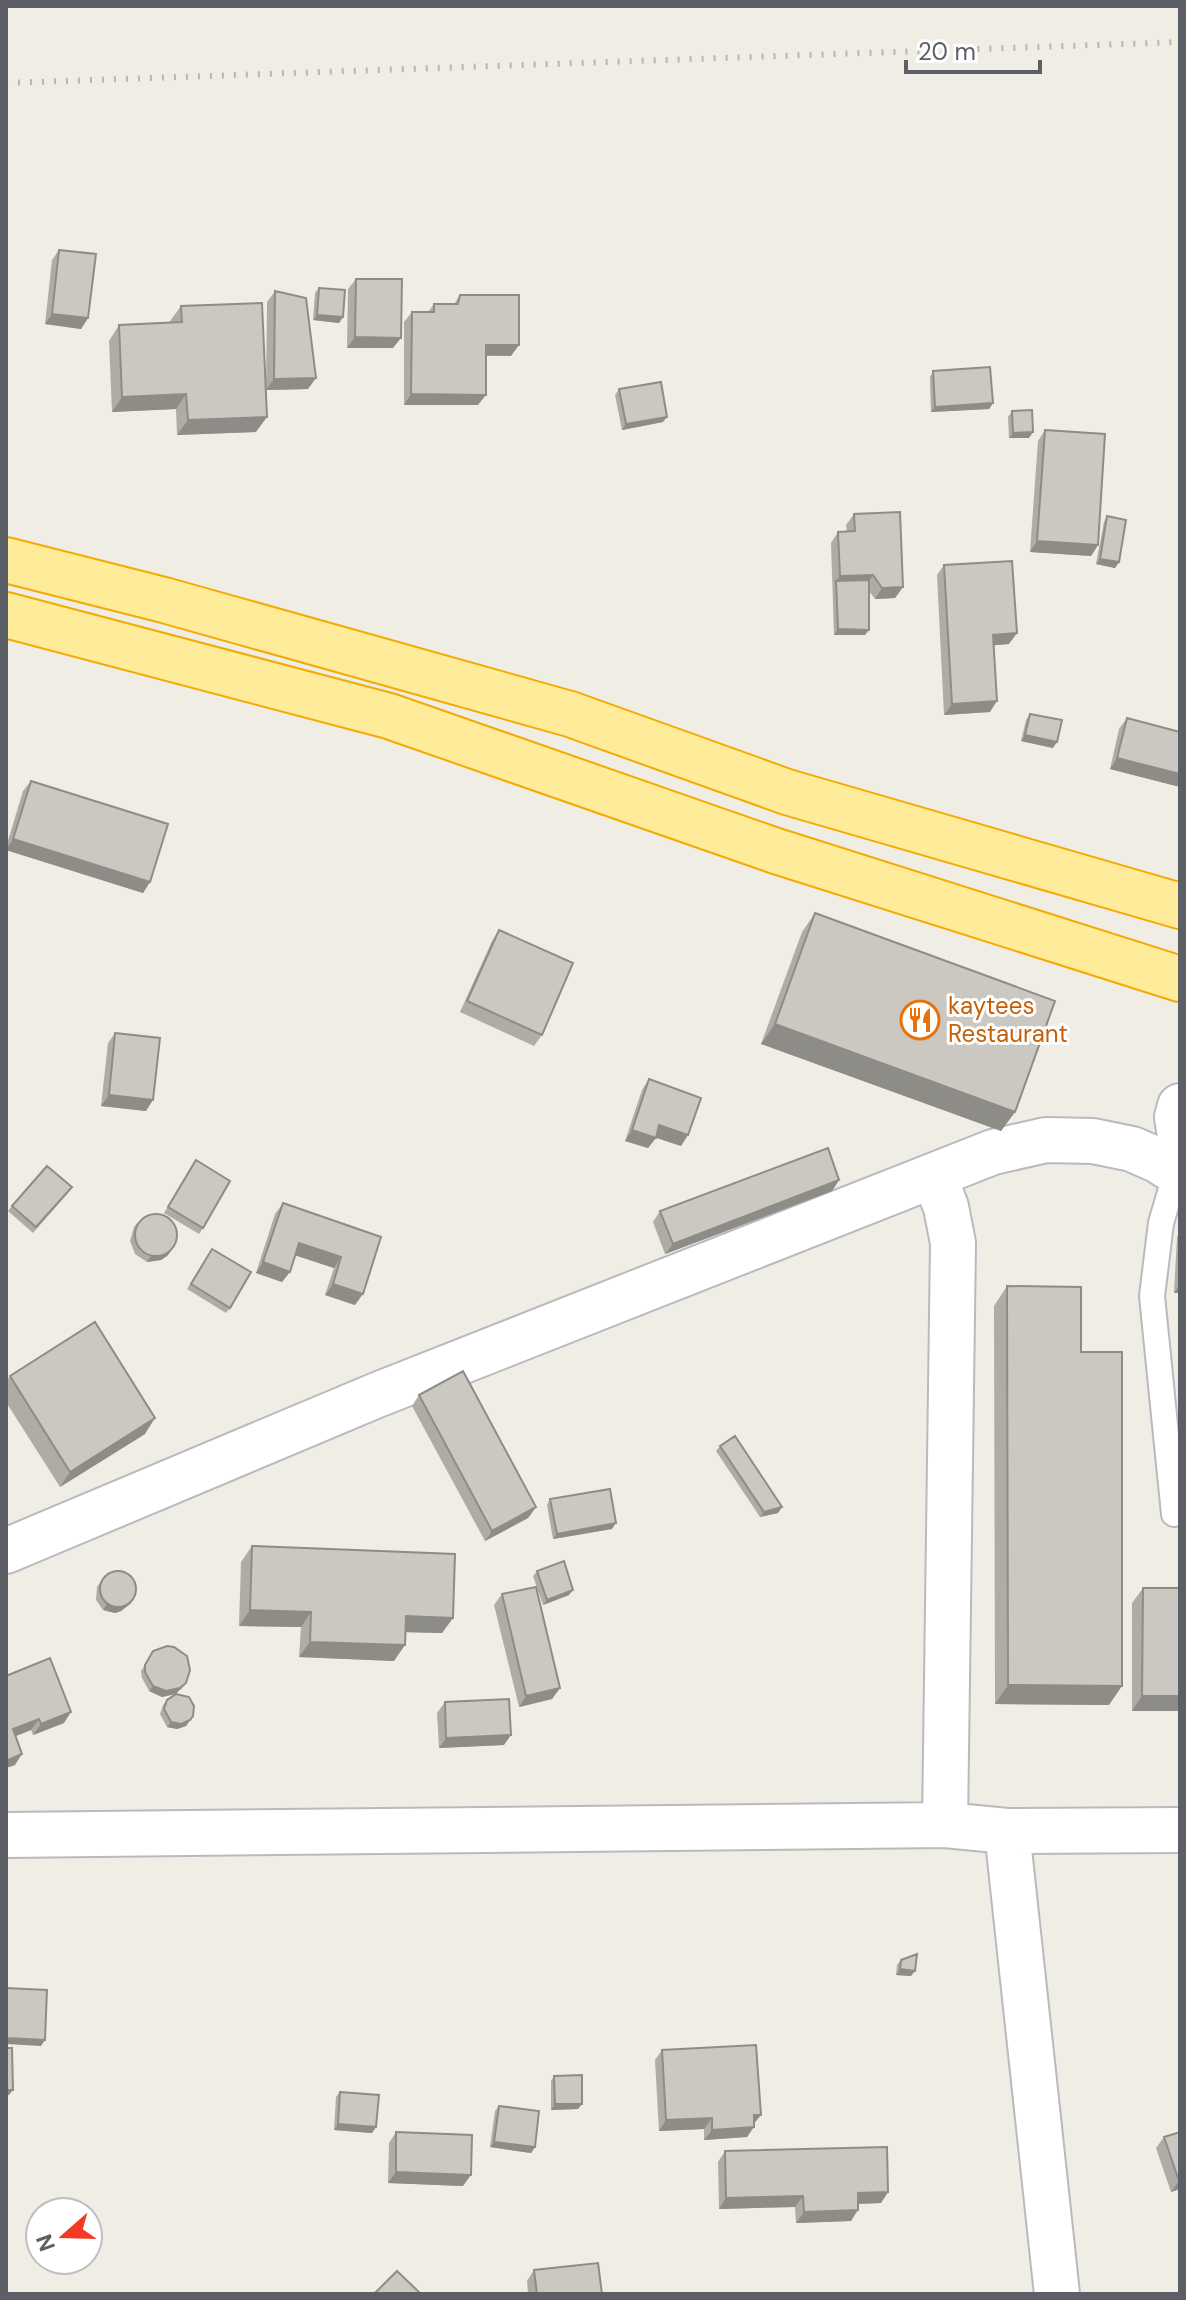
<svg xmlns="http://www.w3.org/2000/svg" width="1186" height="2300" font-family="'DM Sans',sans-serif">
	<style>
		.lines { fill: none; stroke-linecap: round; stroke-linejoin: round }
		.service-casing { stroke: #b7babf; stroke-width: 28 }
		.minor-casing { stroke: #b7babf; stroke-width: 48 }
		.trunk-casing { stroke: #f4ab00; stroke-width: 48 }
		.service { stroke: #fff; stroke-width: 24 }
		.minor { stroke: #fff; stroke-width: 44 }
		.trunk { stroke: #ffec9b; stroke-width: 44 }
		.rail { stroke: #b5b6b7; stroke-width: 6; stroke-dasharray: 2 10; stroke-linecap: butt }
		.wall { fill: #afaca6 }
		.shaded-wall { fill: #8e8c87 }
		.building { fill: #cbc8c1; stroke: #8e8c87; stroke-width: 2 }
		.labels { text-anchor: middle; stroke-width: 6; stroke-linejoin: round; paint-order: stroke }
		.food-label { font-size: 24px; fill: #c56008; stroke: #fff; text-anchor: start }
	</style>
	<rect width="100%" height="100%" fill="#f0ede4"/>
	<g class="lines">
		<g class="service-casing">
			<path id="service" d="M1174,1514l-22,-218 9,-73 15,-51"/>
		</g>
		<g class="minor-casing">
			<path id="minor" d="M1180,1106l-3,11 3,20
				M934,1176l12,31 7,36 -8,582
				M6,1551l371,-156 616,-243 53,-12 47,1 39,8 25,11 19,12 4,-7
				M1007,1831l50,463
				M6,1835l939,-10 62,6 173,-1"/>
		</g>
		<g class="trunk-casing">
			<path id="trunk" d="M6,560l158,40 406,114 217,78 393,114
				M6,615l383,101 387,135 404,128"/>
		</g>
		<use href="#service" class="service"/>
		<use href="#minor" class="minor"/>
		<use href="#trunk" class="trunk"/>
		<path class="rail" d="M6,83l1174,-41"/>
	</g>
	<path class="wall" d="M59,250l29,68 -7,11 -36,-5 7,-64z
		M356,279l37,69h-46l1,-59z
		M319,288l24,29 -4,6 -26,-3 2,-27z
		M275,291l33,98 -42,1 1,-88z
		M460,295l51,61h-25l-8,49h-74v-83l8,-10h16l6,-8h20z
		M181,306l75,126 -79,3 -1,-26 -64,3 -3,-71 10,-16 51,-2v-2z
		M933,371l60,32 -4,6 -58,3 -1,-35z
		M619,389l44,33 -41,8 -7,-35z
		M1012,411l17,27h-20l-1,-21z
		M1045,430l53,115 -7,11 -61,-4 8,-111z
		M854,514l49,73 -8,11 -20,1 -6,-8 -4,44h-31l-3,-92 7,-11h9l-1,-7z
		M1107,516l12,46 -4,6 -19,-4 8,-42z
		M944,565l65,79 -16,1 -3,67 -46,3 -7,-140z
		M1030,714l23,34 -32,-7 5,-21z
		M1127,718l53,14v55l-70,-18 9,-40z
		M31,781l119,101 -7,11 -137,-43v-3l17,-56z
		M815,913l200,199 -14,19 -240,-87 41,-112z
		M499,930l43,105 -8,11 -74,-34 32,-71z
		M115,1033l31,78 -45,-5 7,-63z
		M649,1079l32,67 -25,-8 -8,10 -23,-7 17,-51z
		M192,1166l11,62 -4,6 -35,-21z
		M839,1180l-7,11 -167,63 -12,-32 7,-11z
		M68,1193l-35,40 -25,-22 4,-5z
		M283,1203l98,34 -26,68 -30,-10 9,-27 -39,-13 -13,27 -26,-9 19,-59z
		M138,1222l33,29 -4,5 -6,4 -14,2 -12,-8 -5,-13 4,-14z
		M1180,1232v61h-6l3,-56z
		M212,1249l18,59 -4,5 -39,-24z
		M1007,1286l74,66 28,353 -114,-1 -1,-398z
		M10,1376l135,58 -85,53 -54,-85v-20z
		M419,1395l117,112 -8,11 -43,23 -73,-135z
		M720,1446l62,61 -4,6 -18,4 -44,-66z
		M550,1499l62,30 -59,10 -6,-34z
		M252,1546l201,72 -11,15 -36,-1 -12,29 -95,-4 2,-30 -62,-1 2,-64z
		M537,1571l32,24 -26,10 -10,-29z
		M108,1572l26,26 -4,6 -9,7 -6,2 -12,-3 -7,-10 1,-13z
		M1143,1588l37,123h-48v-108z
		M502,1594l58,94 -8,11 -33,8 -25,-102z
		M153,1651l29,38 -20,8 -13,-6 -7,-13 -1,-7z
		M6,1676l58,47 -31,12 -2,-5 -16,6v29l-9,3z
		M167,1700l26,16 -7,10 -9,3 -10,-2 -7,-13 3,-9z
		M445,1702l59,43 -65,3 -2,-35z
		M901,1960l10,16 -15,-1 1,-10z
		M662,2050l92,74 -7,13 -43,3v-11l-45,2 -4,-71z
		M554,2076l28,28 -4,5 -27,1v-29z
		M340,2092l36,35 -4,6 -38,-3 2,-33z
		M499,2106l36,41 -4,6 -41,-6 5,-36z
		M396,2132l67,54 -75,-3 1,-40z
		M1180,2132v57l-9,3 -15,-44 8,-11z
		M725,2151l163,41 -7,11 -23,1 -7,17 -55,2 -1,-16 -76,2 -1,-47z
		M534,2270l68,24h-74l-1,-13z"/>
	<path class="shaded-wall" d="M52,314l36,4 -7,11 -36,-5z
		M317,315l26,2 -4,6 -26,-3z
		M355,337l46,1 -8,10h-46z
		M486,345h33l-8,11 -33,-1z
		M316,378l-8,11 -42,1 8,-11z
		M186,394l-10,15 -64,3 10,-15z
		M411,394l75,1 -8,10h-74z
		M993,403l-4,6 -58,3 4,-5z
		M267,417l-11,15 -79,3 11,-15z
		M667,417l-4,5 -41,8 4,-6z
		M1033,432l-4,6h-20l4,-5z
		M1037,541l61,4 -7,11 -61,-4z
		M1100,559l19,3 -4,6 -19,-4z
		M873,575l-7,11 -30,-5 4,-5z
		M903,587l-8,11 -20,1 7,-11z
		M838,629l31,1 -4,5h-31z
		M1017,633l-8,11 -24,2 8,-11z
		M997,701l-7,11 -46,3 8,-11z
		M1025,735l32,7 -4,6 -32,-7z
		M1117,758l63,16v13l-70,-18z
		M13,839l137,43 -7,11 -137,-43z
		M775,1024l240,88 -14,19 -240,-87z
		M109,1095l44,5 -7,11 -45,-5z
		M659,1125l29,10 -7,11 -29,-10z
		M632,1130l24,8 -8,10 -23,-7z
		M839,1180l-7,11 -167,63 8,-10z
		M299,1243l42,14 -7,11 -43,-14z
		M171,1251l-4,5 -6,4 -14,2 4,-6z
		M263,1262l27,10 -8,10 -26,-9z
		M333,1284l30,10 -8,11 -30,-10z
		M1180,1284v9h-6z
		M155,1418l-10,16 -85,53 10,-15z
		M536,1507l-8,11 -43,23 7,-10z
		M782,1507l-4,6 -18,4 4,-5z
		M616,1523l-4,6 -59,10 4,-5z
		M573,1590l-4,5 -26,10 4,-5z
		M134,1598l-4,6 -9,7 -6,2 -12,-3 4,-6z
		M250,1610l61,2 -10,15 -62,-1z
		M406,1616l47,2 -11,15 -46,-1z
		M310,1642l95,3 -11,16 -95,-4z
		M186,1683l-10,11 -14,3 -13,-6 4,-5z
		M1008,1685l114,1 -13,19 -114,-1z
		M560,1688l-8,11 -33,8 7,-11z
		M1142,1696h38v15h-48z
		M71,1712l-7,11 -31,12 8,-11z
		M39,1719l-8,11 -25,10 7,-11z
		M190,1720l-4,6 -9,3 -10,-2 4,-5z
		M511,1735l-7,10 -65,3 7,-10z
		M22,1754l-7,11 -9,3v-7z
		M900,1969l15,2 -4,5 -15,-1z
		M6,2038l39,2 -4,6 -35,-2z
		M6,2090h7l-4,5h-3z
		M555,2104h27l-4,5 -27,1z
		M754,2115h7l-8,10z
		M712,2118l-8,11 -45,2 7,-11z
		M338,2124l38,3 -4,6 -38,-3z
		M754,2127l-7,10 -43,3 8,-10z
		M494,2142l41,5 -4,6 -41,-6z
		M396,2172l75,3 -8,11 -75,-3z
		M1180,2180v9l-9,3 8,-11z
		M888,2192l-7,11 -31,1 8,-11z
		M803,2196l-8,11 -76,2 7,-11z
		M858,2210l-7,11 -55,2 8,-11z"/>
	<path class="building" d="M59,250l37,4 -8,64 -36,-4z
		M356,279h46l-1,59 -46,-1z
		M319,288l26,2 -2,27 -26,-2z
		M275,291l31,7 10,80 -42,1z
		M460,295h59v50h-33v50l-75,-1 1,-82h22v-8h24z
		M262,303l5,114 -79,3 -2,-26 -64,3 -3,-72 63,-3 -1,-16z
		M990,367l3,36 -58,4 -2,-36z
		M661,382l6,35 -41,7 -7,-35z
		M1032,410l1,22 -20,1 -1,-22z
		M1045,430l60,4 -7,111 -61,-4z
		M900,512l3,75 -21,1 -9,-13 -33,1 -2,-44 17,-1 -1,-17z
		M1107,516l19,4 -7,42 -19,-3z
		M1012,561l5,72 -24,2 4,66 -45,3 -8,-139z
		M869,580v50l-31,-1 -2,-48z
		M1030,714l32,6 -5,22 -32,-7z
		M1127,718l53,14v42l-63,-16z
		M31,781l137,43 -18,58 -137,-43z
		M815,913l240,88 -40,111 -240,-88z
		M499,930l74,33 -31,72 -75,-34z
		M115,1033l45,5 -7,62 -44,-5z
		M649,1079l52,19 -13,37 -29,-10 -3,13 -24,-8z
		M828,1148l11,32 -166,64 -13,-33z
		M196,1160l34,21 -27,47 -35,-21z
		M47,1166l25,21 -36,40 -24,-21z
		M283,1203l98,34 -18,57 -30,-10 8,-27 -42,-14 -9,29 -27,-10z
		M135 1235a21 21 0 1 1 42 0a21 21 0 1 1-42 0Z
		M212,1249l39,23 -21,36 -39,-24z
		M1007,1286l74,1v65h41v334l-114,-1z
		M95,1322l60,96 -85,54 -60,-96z
		M463,1371l73,136 -44,24 -73,-136z
		M735,1436l47,71 -18,5 -44,-66z
		M610,1489l6,34 -59,11 -7,-35z
		M252,1546l203,8 -2,64 -47,-2 -1,29 -95,-3 1,-30 -61,-2z
		M564,1561l9,29 -26,10 -10,-29z
		M100 1589a18 18 0 1 1 36 0a18 18 0 1 1-36 0Z
		M536,1587l24,101 -34,8 -24,-102z
		M1143,1588h37v108h-38z
		M167,1646l7,1 13,9 3,14 -4,13 -6,5 -14,3 -13,-5 -8,-14v-7l8,-14z
		M50,1658l21,54 -30,12 -2,-5 -26,10 9,25 -16,7v-85z
		M176,1694l13,3 5,9 -1,10 -3,4 -9,4 -10,-2 -7,-13 3,-9z
		M509,1699l2,36 -65,3 -1,-36z
		M917,1954l-2,17 -15,-2 1,-9z
		M6,1988l41,2 -2,50 -39,-2z
		M756,2045l5,70h-7v12l-42,3v-12l-46,2 -4,-70z
		M6,2048h6l1,42h-7z
		M582,2075v29h-27l-1,-28z
		M340,2092l39,3 -3,32 -38,-3z
		M499,2106l40,5 -4,36 -41,-5z
		M396,2132l76,3 -1,40 -75,-3z
		M1180,2132v48l-1,1 -15,-44z
		M887,2147l1,45 -30,1v17l-54,2 -1,-16 -77,2 -1,-47z
		M598,2263l4,31h-65l-3,-24z
		M397,2271l24,23h-47z"/>
	<defs>
		<g id="restaurant-ring" transform="scale(2)"><circle r="9.5" fill="#fff" stroke="#e8710a" stroke-width="1.5"/><path d="M-5-6h1v4h1v-4h1v4h1v-4h1v5L-1.5 .5V6h-2V.5L-5-1ZM5-6V6H3V1.5H1.5Q1.5-4 5-6Z" fill="#e8710a"/></g>
	</defs>
	<g fill-rule="evenodd">
		<use href="#restaurant-ring" x="920" y="1020"/>
	</g>
	<g class="labels">
		<g class="food-label">
			<text x="948" y="1014">kaytees<tspan x="948" dy="28">Restaurant</tspan></text>
		</g>
	</g>
	<rect width="1186" height="2300" fill="none" stroke="#5c6066" stroke-width="16"/>
	<g transform="translate(64 2236) rotate(250)"><circle r="38" fill="#ffffff" stroke="#bebfc2" stroke-width="2"/>
	<path d="M0-6L14 30L0 20L-14 30Z" fill="#f53824"/>
	<text y="-12" font-size="22" font-weight="bold" text-anchor="middle" fill="#5c6066">N</text>
	</g>
	<path d="M906 60v12h134v-12" fill="none" stroke="#5c6066" stroke-width="4"/>
	<text x="918" y="60" font-size="24" fill="#5c6066" stroke="#ffffff" stroke-width="6" paint-order="stroke">20 m</text>
</svg>
